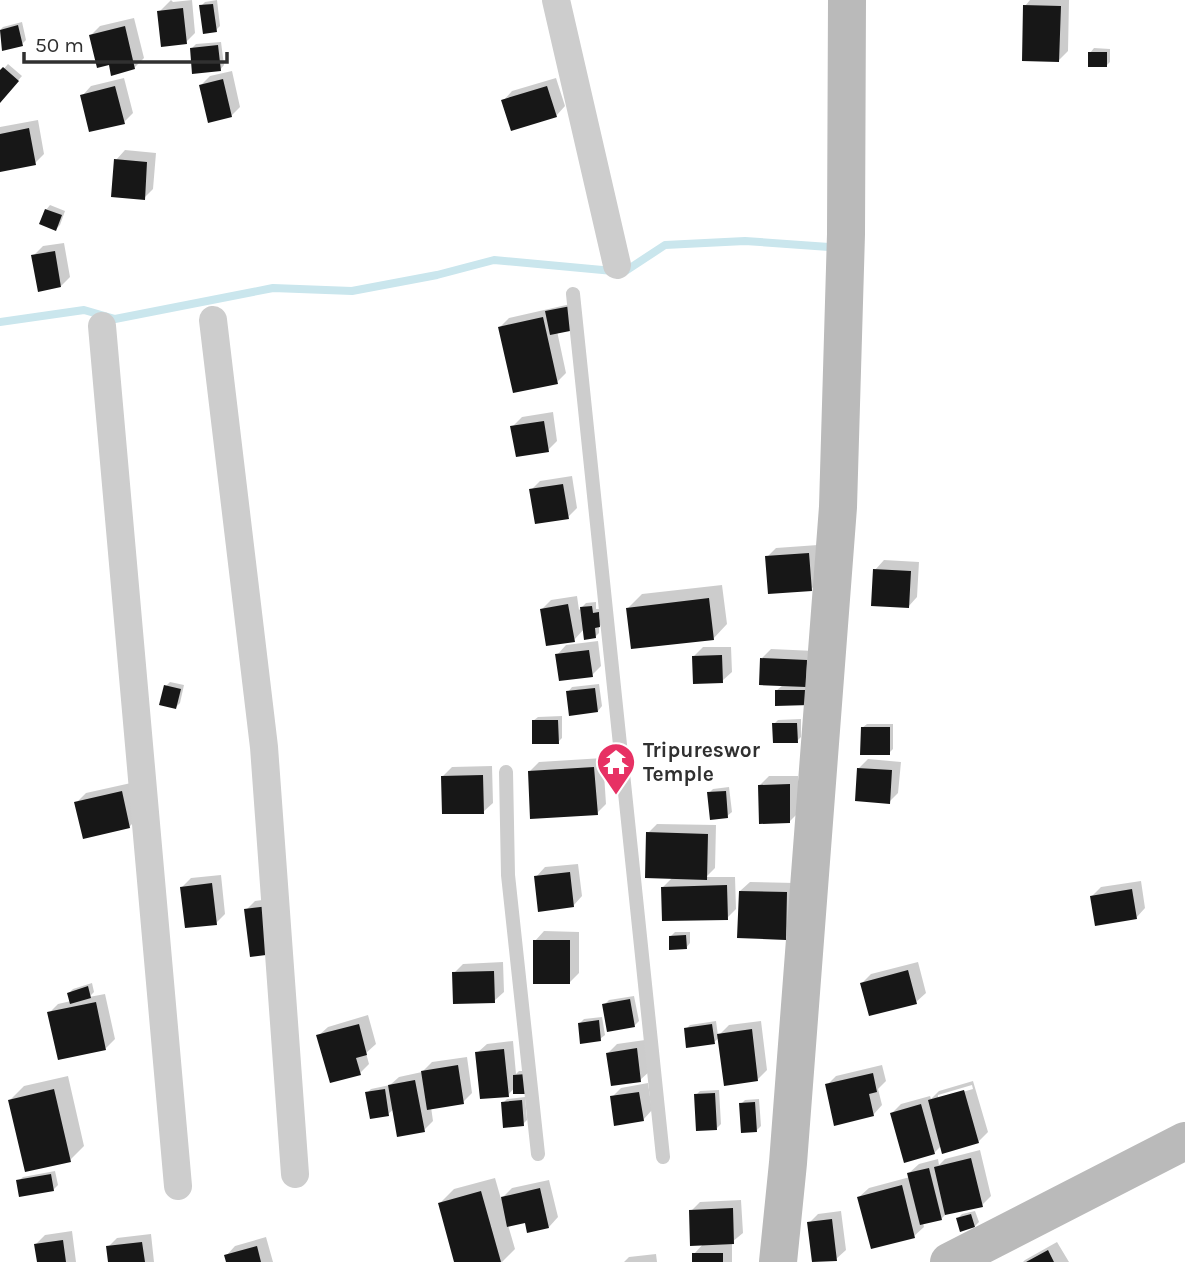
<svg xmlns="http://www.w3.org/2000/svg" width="1185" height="1262" font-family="Karla,sans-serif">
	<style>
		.shadow { fill: #0003; fill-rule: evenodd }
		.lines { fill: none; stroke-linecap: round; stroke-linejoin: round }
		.stream { stroke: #cae6ed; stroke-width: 8 }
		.building { fill: #171717 }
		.lane { stroke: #cdcdcd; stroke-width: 14 }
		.street { stroke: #cdcdcd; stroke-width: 28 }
		.secondary { stroke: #bababa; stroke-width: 38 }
		.labels { text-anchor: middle; stroke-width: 7; stroke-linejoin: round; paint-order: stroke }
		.poi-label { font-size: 21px; font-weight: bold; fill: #303030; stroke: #fff; text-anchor: start }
	</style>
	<rect width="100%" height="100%" fill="#fff"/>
	<path class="shadow" d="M171,0l2,2 19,-2 3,33 -9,9 -27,-30z
		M217,0l3,26 -4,4 -15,-24 4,-4z
		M1030,0h39l-1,51 -9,9 -34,-54z
		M134,18l10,40 -10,10 -24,-5 -19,-28 9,-9z
		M22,22l4,18 -4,4 -18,5 -4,-19 3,-3z
		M221,42l3,23 -4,5 -29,-21 5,-5z
		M1094,48l16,1v13l-4,4 -16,-13z
		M8,64l14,12 -22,25v-28z
		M232,71l8,36 -9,9 -30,-31 9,-9z
		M124,78l9,35 -9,9 -42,-26 9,-10z
		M556,78l9,28 -9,10 -53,-15 9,-10z
		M38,120l6,34 -9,9 -35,7v-43z
		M125,150l31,3 -3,36 -9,9 -28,-38z
		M50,205l15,6 -5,14 -4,4 -10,-19z
		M64,243l6,34 -9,9 -28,-30 10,-10z
		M575,303l-18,28 9,42 -9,9 -57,-55 9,-9z
		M553,412l4,29 -9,9 -36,-23 10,-10z
		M572,476l5,32 -9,9 -37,-27 9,-9z
		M818,545l3,35 -10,9 -44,-32 9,-9z
		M884,560l35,2 -2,35 -9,10 -33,-37z
		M722,585l5,39 -14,15 -85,-31 14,-14z
		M577,596l2,14 7,-7 10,-1v7h6l2,13 -5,5v6l-4,4 -11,-8 -10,11 -32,-31 9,-9z
		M598,641l3,25 -9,9 -35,-20 9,-10z
		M703,647h28l1,25 -10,9 -29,-24z
		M771,649l44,2 -2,48 -37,-8 7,-6 -21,-27z
		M170,682l14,3 -4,18 -4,4 -10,-21z
		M599,684l3,22 -4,5 -30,-19 4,-5z
		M562,716v22l-4,4 -25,-21 5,-4z
		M801,719v18l-4,4 -23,-17 4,-4z
		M867,724h26v25l-4,4 -27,-25z
		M603,758l3,46 -9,9 -68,-41 10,-10z
		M868,759l33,3 -3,31 -9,9 -30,-34z
		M492,766l1,37 -10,9 -40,-36 9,-9z
		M769,776h29l1,36 -9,9 -30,-36z
		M131,783l8,34 -10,10 -53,-24 10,-10z
		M729,787l3,25 -5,4 -18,-23 4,-4z
		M657,824l59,1 -1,43 -9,9h29l1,32 -9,9 -64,-31 10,-10 -25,-44z
		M578,864l4,32 -9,10 -37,-29 9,-10z
		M221,875l4,39 -9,9 -34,-36 9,-9z
		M1141,881l4,27 -9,10 -44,-22 9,-9z
		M750,882l45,1 -1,45 -9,10 -45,-47z
		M277,898l6,45 -37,-33 9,-9z
		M544,931l35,1v41l-9,9 -35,-41z
		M675,932h15v11l-4,5 -15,-12z
		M503,962l1,30 -10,9 -40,-28 9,-9z
		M918,962l8,31 -10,9 -46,12 -8,-31 9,-9z
		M92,983l2,9 -5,5 16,-3 10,45 -9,9 -57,-35 9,-9 13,-3 -2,-8 4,-4z
		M634,996l5,25 -5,5 -30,-21 5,-5z
		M368,1015l8,29 -10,9 3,11 -9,9 -42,-37 10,-9z
		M602,1017l3,18 -5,4 -20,-16 4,-4z
		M716,1021l2,15 11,-11 32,-4 6,49 -9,9 -38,-42 -6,5 -28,-13 4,-4z
		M645,1040l5,31 -10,9 -32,-27 9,-9z
		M513,1041l3,33 3,-3h11l-22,24 -31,-42 10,-9z
		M467,1057l5,36 -9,9 -32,5 2,14 -9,9 -30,-21 -6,5 -21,-21 4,-4 19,-4 9,-8 23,-5 10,-10z
		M882,1065l4,16 -8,8 4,16 -9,10 -46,-30 9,-9z
		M68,1076l16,70 -14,14 -60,-60 14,-14z
		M973,1081l15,51 -10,10 -36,3 -8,8 -42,-40 9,-9 29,-8 1,3 8,-8zM972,1085l1,4 -35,10v-4z
		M648,1083l4,27 -9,10 -31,-23 9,-9z
		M719,1090l2,34 -4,4 -21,-33 4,-4z
		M525,1097l2,23 -4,4 -20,-21 4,-4z
		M759,1099l2,27 -4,4 -16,-26 4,-4z
		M980,1150l11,46 -9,9 -35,8 -6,6 -18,4 1,4 -10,9 -55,-39 10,-9 41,-11 -1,-4 10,-9 19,-5 1,6 6,-6z
		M55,1171l3,14 -5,5 -35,-9 5,-4z
		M495,1178l6,21 11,-11 37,-8 9,37 -9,10 -22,-6 -19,4 7,24 -13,13h-46l-16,-59 14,-14z
		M741,1200l2,33 -11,9v20h-38v-8l10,-11 -13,-32 9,-9z
		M841,1211l5,39 -10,9 -27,-36 9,-9z
		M975,1211l4,11 -4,4 -17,-8 4,-4z
		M72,1231l4,31h-38l-2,-18 9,-9z
		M151,1234l3,28h-44l-2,-15 9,-9z
		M266,1237l7,25h-46l-1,-6 9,-10z
		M1057,1242l12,20h-46l2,-2z
		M656,1254l1,8h-33l5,-5z"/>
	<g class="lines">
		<path class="stream" d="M0,322l84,-12 31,9 158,-31 79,3 85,-16 57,-15 130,12 41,-27 80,-4 84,6"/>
	</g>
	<path class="building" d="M213,4l4,28 -14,2 -4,-29z
		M1023,5l38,1 -2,56 -37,-1z
		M183,8l4,36 -26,3 -4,-36z
		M18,25l5,21 -21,5 -2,-21z
		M125,26l10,43 -24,7 -2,-11 -12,3 -8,-33z
		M218,45l3,26 -29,3 -2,-26z
		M1088,52h19v15h-19z
		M3,67l16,14 -19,22v-33z
		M223,79l9,38 -24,6 -9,-38z
		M115,86l10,38 -36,8 -9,-37z
		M547,86l10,31 -46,14 -10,-31z
		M29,128l7,37 -36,7v-38z
		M114,159l33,3 -2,38 -34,-3z
		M45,209l17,6 -6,16 -17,-7z
		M55,251l6,36 -23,5 -7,-37z
		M571,306l4,24 -25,5 -5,-24z
		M543,317l15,67 -45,9 -15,-66z
		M544,421l5,31 -33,5 -6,-31z
		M563,484l6,35 -34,5 -6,-35z
		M809,553l3,38 -44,3 -3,-38z
		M873,569l38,2 -2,37 -38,-2z
		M709,598l5,42 -83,9 -5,-41z
		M568,604l7,38 -29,4 -6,-37z
		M592,606l1,7 6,-1 1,15 -5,1 1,10 -12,2 -4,-33z
		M589,650l4,27 -34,4 -4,-27z
		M722,655l1,28 -30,1 -1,-28z
		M760,658l47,2 -1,27 -47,-2z
		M164,685l17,4 -5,20 -17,-4z
		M595,688l3,24 -29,4 -3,-25z
		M775,690h35v15l-35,1z
		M532,720h26l1,24h-27z
		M772,723h25l1,20h-25z
		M861,727h29v28h-30z
		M594,767l4,48 -68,4 -2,-48z
		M857,768l35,2 -2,34 -35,-3z
		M483,775l1,39h-42l-1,-38z
		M790,784v39l-31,1 -1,-39z
		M122,791l8,37 -47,11 -9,-37z
		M726,791l2,27 -18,2 -3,-28z
		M646,832l62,2 -1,46 -62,-2z
		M570,872l4,35 -36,5 -4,-36z
		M212,883l5,42 -32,3 -5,-41z
		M727,885l1,35 -66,1 -1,-34z
		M1132,889l5,30 -42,7 -5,-30z
		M739,891l48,1 -1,48 -49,-2z
		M269,906l5,48 -24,3 -6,-48z
		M686,935l1,14 -18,1v-14z
		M533,940h37v44h-37z
		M908,970l9,34 -48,12 -9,-33z
		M494,971l1,32 -42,1 -1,-32z
		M88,986l3,12 -21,6 -3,-11z
		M630,999l5,28 -28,5 -5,-28z
		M96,1002l10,48 -48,10 -11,-48z
		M599,1020l2,21 -21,3 -2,-21z
		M359,1024l8,31 -11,3 5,17 -31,8 -14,-48z
		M712,1024l3,20 -29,4 -2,-20z
		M752,1029l6,52 -34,5 -7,-52z
		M637,1048l4,34 -30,4 -5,-33z
		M504,1049l5,48 -29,2 -5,-47z
		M458,1065l6,39 -37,6 -6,-39z
		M873,1073l4,19 -8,2 5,22 -40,10 -9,-42z
		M527,1074l1,20h-15v-19z
		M415,1080l10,52 -28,5 -9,-52z
		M54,1089l17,73 -46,10 -17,-72z
		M385,1089l4,27 -19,3 -5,-27z
		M964,1090l15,53 -37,11 -14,-54z
		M639,1092l5,29 -30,5 -4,-30z
		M715,1093l2,37 -21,1 -2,-37z
		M522,1100l2,26 -21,2 -2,-26z
		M755,1102l2,30 -16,1 -2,-30z
		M921,1104l14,50 -31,9 -14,-50z
		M971,1158l12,49 -38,8 -11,-48z
		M929,1168l13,52 -22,5 -13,-52z
		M51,1174l3,17 -35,6 -3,-17z
		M902,1185l13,53 -44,11 -14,-52z
		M540,1188l9,40 -22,5 -2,-10 -18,4 -6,-30z
		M481,1191l20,71h-47l-16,-59z
		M733,1208l1,36 -44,2 -1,-36z
		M971,1214l4,13 -15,5 -4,-14z
		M832,1219l5,42 -25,1 -5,-40z
		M63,1240l3,22h-29l-3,-18z
		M142,1242l3,20h-37l-2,-16z
		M257,1246l4,16h-35l-2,-7z
		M1048,1250l6,12h-28z
		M692,1253h31v9h-31z"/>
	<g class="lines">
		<path class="lane" d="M573,294l90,863
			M506,772l2,103 30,279"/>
		<path class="street" d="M556,0l61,265
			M213,320l51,427 31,427
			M102,326l76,860"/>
		<path class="secondary" d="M778,1262l10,-99 50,-656 8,-273 1,-234
			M949,1262l236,-121"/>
	</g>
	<defs>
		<g id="temple-pin" transform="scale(2.0125)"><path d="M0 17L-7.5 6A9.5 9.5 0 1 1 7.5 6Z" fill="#e73164" stroke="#fff"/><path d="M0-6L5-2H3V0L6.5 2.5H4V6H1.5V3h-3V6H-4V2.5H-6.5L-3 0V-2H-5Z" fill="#fff"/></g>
	</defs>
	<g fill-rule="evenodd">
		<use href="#temple-pin" x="616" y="762"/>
	</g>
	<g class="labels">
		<g class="poi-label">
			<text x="643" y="757">Tripureswor<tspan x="643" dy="24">Temple</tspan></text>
		</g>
	</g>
	<path d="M24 52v10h203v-10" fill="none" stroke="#303030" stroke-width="3.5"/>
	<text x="35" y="52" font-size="21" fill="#303030" stroke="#ffffff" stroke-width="5" paint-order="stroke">50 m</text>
</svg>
